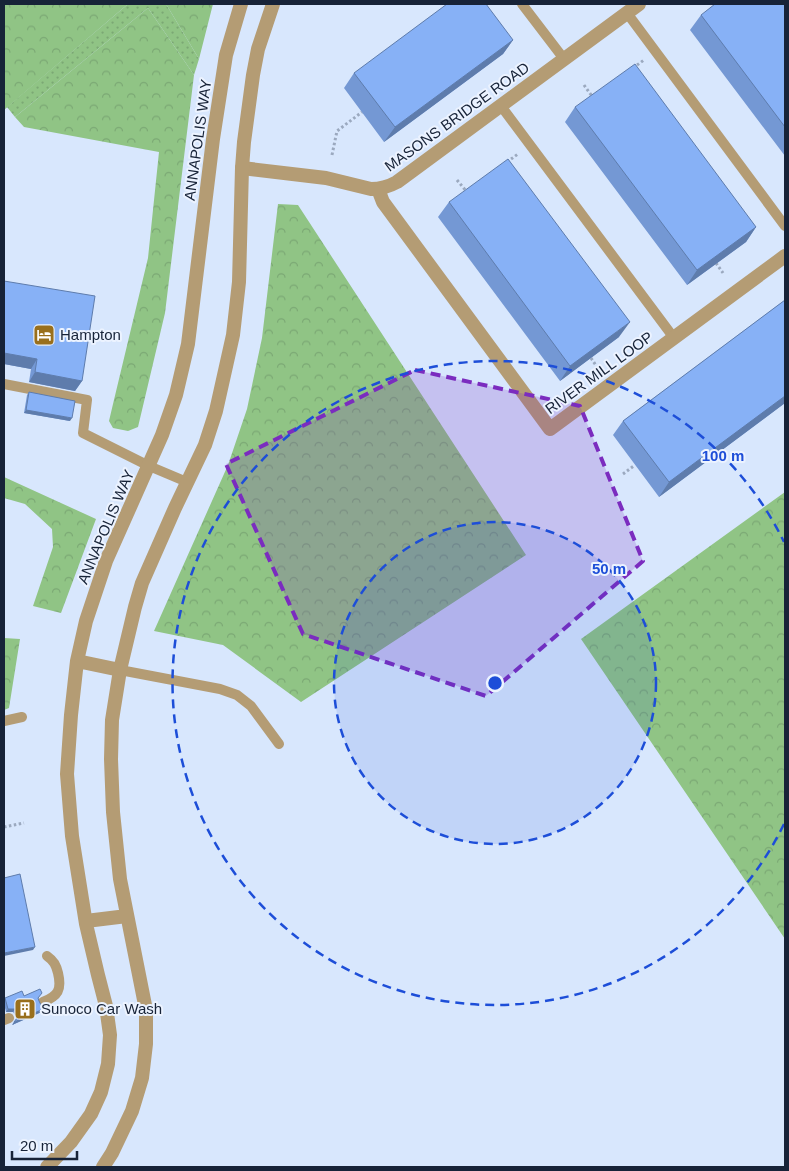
<svg xmlns="http://www.w3.org/2000/svg" width="789" height="1171" font-family="Arial,sans-serif">
	<style>
		.grass { fill: url(#grass-dots) }
		.forest { fill: url(#forest-crowns) }
		.lines { fill: none; stroke-linecap: round; stroke-linejoin: round }
		.path { stroke: #9ba9bf; stroke-width: 3; stroke-dasharray: 2.5 2.5; stroke-linecap: butt }
		.service { stroke: #b49c74; stroke-width: 10 }
		.minor { stroke: #b49c74; stroke-width: 14 }
		.tertiary { stroke: #b49c74; stroke-width: 14 }
		.wall { fill: #7498d4 }
		.shaded-wall { fill: #5e7cac }
		.building { fill: #87b1f6; stroke: #5e7cac }
		.marked { fill: #7b2cbf; fill-opacity: 0.2; stroke: #7b2cbf; stroke-width: 4; stroke-dasharray: 10 6; stroke-linejoin: round }
		.ring { fill: none; stroke: #1d4ed8; stroke-width: 2.5; stroke-dasharray: 9 6 }
		.labels { text-anchor: middle; stroke-width: 4; stroke-linejoin: round; paint-order: stroke }
		.street-label { font-size: 15px; fill: #172338; stroke: #ecf3ff }
		.poi-label { font-size: 15px; fill: #172338; stroke: #ecf3ff; text-anchor: start }
		.centre { fill: #1d4ed8; stroke: #ecf3ff; stroke-width: 2.5 }
		.ring-label { font-size: 15px; text-anchor: middle; font-weight: bold; fill: #1d4ed8; stroke: #ecf3ff; stroke-width: 4; stroke-linejoin: round; paint-order: stroke }
	</style>
	<defs>
		<pattern id="grass-dots" width="8" height="8" patternUnits="userSpaceOnUse" patternTransform="scale(1.25)"><rect width="8" height="8" fill="#90c485"/><path d="M2 2h.1M6 6h.1" fill="none" stroke="#7ba874" stroke-width="1.8" stroke-linecap="round"/></pattern>
		<pattern id="forest-crowns" width="20" height="18" patternUnits="userSpaceOnUse" patternTransform="scale(1.25)"><rect width="20" height="18" fill="#90c485"/><path d="M2 6a3 3 0 1 1 6 0M12 15a3 3 0 1 1 6 0" fill="none" stroke="#7ba874"/></pattern>
	</defs>
	<rect width="100%" height="100%" fill="#d8e7fd"/>
	<path class="grass" d="M128,4h38l33,55 -5,16 -46,-67 -133,109 -8,-10z"/>
	<path class="forest" d="M4,4h124l-124,106z
		M166,4h47l-14,55z
		M148,8l46,67 -29,238 -27,114 -10,4 -15,-3 -4,-7 4,-17 35,-146 11,-106 -135,-25 -9,-10z
		M278,204l20,1 228,350 -225,147 -78,-57 -69,-14 74,-166 19,-56 15,-71z
		M4,477l92,42 -35,94 -28,-7 20,-59 -1,-18 -27,-25 -21,-6z
		M785,492v447l-204,-300z
		M4,638l16,1 -11,69 -5,2z"/>
	<g class="lines">
		<path class="path" d="M633,68l11,-8
			M584,85l10,14
			M332,155l5,-24 25,-19
			M507,162l11,-8
			M457,180l10,12
			M716,263l7,10
			M591,358l6,9
			M623,474l12,-9
			M4,827l20,-4"/>
		<path class="service" d="M522,4l42,55
			M627,13l158,213
			M501,106l173,232
			M4,384l83,16 -4,33 66,33 38,16
			M120,670l100,19 17,6 14,11 28,38
			M4,721l18,-4
			M43,1002c15,-6 19,-12 15,-29 -2,-8 -4,-12 -11,-17
			M4,1020l5,-2"/>
		<path class="minor" d="M242,168l84,10 45,11c10,0 17,-2 26,-7l242,-178
			M378,189l5,13 167,227 235,-173"/>
		<path class="tertiary" d="M77,661l43,9
			M86,921l41,-5
			M47,1167l24,-25 20,-28 10,-22 7,-28 2,-29 -4,-29 -8,-31 -12,-51 -14,-88 -5,-62 4,-59 6,-54 9,-40 20,-60 56,-126 14,-40 12,-51 25,-205 13,-84 15,-51
			M103,1167l9,-14 20,-42 10,-33 4,-34v-34l-26,-131 -7,-67 -2,-53 1,-39 8,-50 15,-63 7,-24 33,-75 30,-63 11,-34 17,-76 6,-53 3,-114 2,-26 9,-67 5,-26 15,-45"/>
	</g>
	<path class="wall" d="M785,4v152l-95,-126 11,-15z
		M513,40l-10,14 -119,88 -40,-54 10,-15z
		M575,107l181,120 -10,15 -59,43 -122,-163z
		M449,202l170,135 -59,44 -122,-164z
		M4,281l78,100 -7,10 -46,-9 2,-13 -27,-5z
		M785,300v103l-126,94 -46,-62 10,-14z
		M29,392l41,29 -46,-8 3,-18z
		M24,996l14,2 1,3 2,4 7,2 -2,3 -34,15 4,-6v-3l-3,-4h-7l-2,-8v-4l1,-2z"/>
	<path class="shaded-wall" d="M513,40l-10,14 -119,88 11,-15z
		M756,227l-10,15 -59,43 10,-15z
		M630,322l-11,15 -59,44 10,-15z
		M4,353l33,6 -6,10 -27,-5z
		M35,372l47,9 -7,10 -46,-9z
		M785,396v7l-126,94 10,-15z
		M26,410l46,8 -2,3 -46,-8z
		M35,947l-2,3 -29,6v-3z
		M48,1007l-2,3 -34,15 2,-3z
		M8,1009h7l-2,3h-7z"/>
	<path class="building" d="M447,4h39l27,36 -118,87 -41,-54z
		M715,4h70v123l-84,-112z
		M635,64l121,163 -59,43 -122,-163z
		M508,159l122,163 -60,44 -121,-164z
		M4,281l91,15 -13,85 -47,-9 2,-13 -33,-6z
		M785,300v96l-116,86 -46,-61z
		M29,392l46,9 -3,17 -46,-8z
		M20,874l15,73 -31,6v-75z
		M40,989l2,4 -4,5 1,3 2,4 6,1 1,1 -34,15 4,-5v-4l-3,-4h-7l-3,-11 17,-7 2,5z"/>
	<path class="marked" d="M415,370l165,36 63,155 -157,135 -183,-62 -77,-170z"/>
	<circle cx="495" cy="683" r="161" fill="#1d4ed8" fill-opacity=".12"/>
	<g class="ring">
		<circle cx="495" cy="683" r="161"/>
		<path d="M784 824A322 322 0 1 1 784 542"/>
	</g>
	<defs>
		<g id="hotel-square" transform="scale(1.125)"><rect x="-9" y="-9" width="18" height="18" rx="4" fill="#996f1c" stroke="#ecf3ff"/><path d="M-6-4.5h1.5V1H6V5H4.5V3h-9V5H-6ZM-4 0a1.8 1.8 0 1 1 3.6 0ZM.5 0V-2.5h3Q6-2.5 6 0Z" fill="#fff"/></g>
		<g id="building-square" transform="scale(1.125)"><rect x="-9" y="-9" width="18" height="18" rx="4" fill="#996f1c" stroke="#ecf3ff"/><path d="M-4-6H4V6H1V3H-1V6H-4ZM-2.5-4.3h1.7v1.8h-1.7ZM.8-4.3h1.7v1.8H.8ZM-2.5-1h1.7V.8h-1.7ZM.8-1h1.7V.8H.8Z" fill="#fff"/></g>
	</defs>
	<g fill-rule="evenodd">
		<use href="#hotel-square" x="44" y="335"/>
		<use href="#building-square" x="25" y="1009"/>
	</g>
	<g class="labels">
		<g class="street-label">
			<text transform="translate(457 117) rotate(-36)" y="5">MASONS BRIDGE ROAD</text>
			<text transform="translate(198 140) rotate(-82)" y="5">ANNAPOLIS WAY</text>
			<text transform="translate(599 373) rotate(-36)" y="5">RIVER MILL LOOP</text>
			<text transform="translate(106 527) rotate(-67)" y="5">ANNAPOLIS WAY</text>
		</g>
		<g class="poi-label">
			<text x="60" y="340">Hampton</text>
			<text x="41" y="1014">Sunoco Car Wash</text>
		</g>
	</g>
	<circle cx="495" cy="683" r="8" class="centre"/>
	<g class="ring-label">
		<text x="723" y="461">100 m</text>
		<text x="609" y="574">50 m</text>
	</g>
	<rect width="789" height="1171" fill="none" stroke="#172338" stroke-width="10"/>
	<path d="M12 1151v8h65v-8" fill="none" stroke="#172338" stroke-width="2.5"/>
	<text x="20" y="1151" font-size="15" fill="#172338" stroke="#ecf3ff" stroke-width="4" paint-order="stroke">20 m</text>
</svg>
